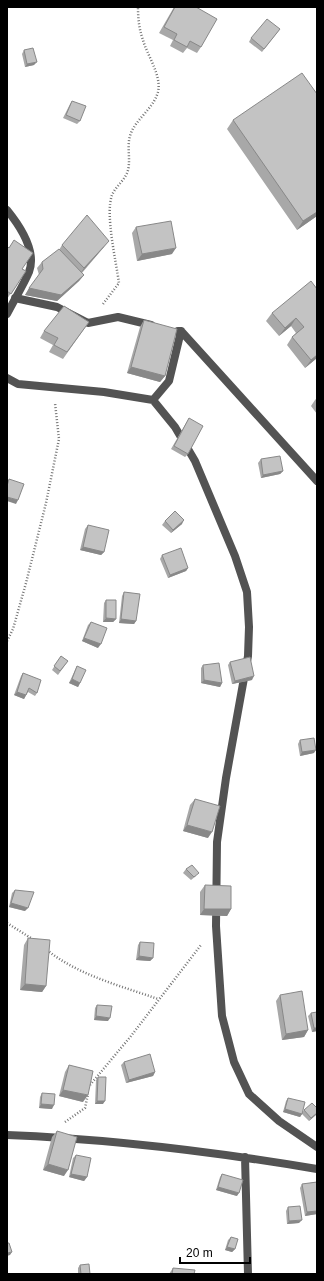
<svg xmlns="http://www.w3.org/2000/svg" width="324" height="1281" font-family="Arial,sans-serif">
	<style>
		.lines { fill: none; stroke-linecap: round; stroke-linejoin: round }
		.path { stroke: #757575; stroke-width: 2.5; stroke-dasharray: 1 2; stroke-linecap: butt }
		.minor { stroke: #535353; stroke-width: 8 }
		.wall { fill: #a8a8a8 }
		.shaded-wall { fill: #888 }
		.building { fill: #c3c3c3; stroke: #888 }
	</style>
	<rect width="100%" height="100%" fill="#fff"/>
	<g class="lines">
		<path class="path" d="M103,304l16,-21c-3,-22 -14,-69 -7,-88 4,-9 14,-16 16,-25 3,-12 -2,-25 3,-37 6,-15 22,-24 27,-41 4,-16 -11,-37 -15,-52 -4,-11 -5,-22 -5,-33
			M7,641l6,-12 13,-46 20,-80 13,-64 -4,-36
			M7,923l27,17
			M47,950c31,25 74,36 111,49
			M90,1085l41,-49 70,-91
			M65,1122l20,-14 3,-14"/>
		<path class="minor" d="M7,210c13,16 30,41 22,62 -6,14 -15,28 -22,42
			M15,298l42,9 31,16 30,-6 33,8
			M178,331h3l136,150
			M181,331l-12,50 -16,19 22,27 20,34 40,95 12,36 2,35 -1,29 -22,122 -9,64 -1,84 6,90 12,46 15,32 30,27 38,26
			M7,378l11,6 86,8 49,8
			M7,1135c103,4 209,17 310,34
			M245,1157l3,117"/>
	</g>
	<path class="wall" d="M174,7h22l5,40 -4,6 -10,-5 -4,5 -13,-7 3,-6 -14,-7z
		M280,29l-18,23 -13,-10 2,-4z
		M24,50l10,15 -9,2 -3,-13z
		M317,94v122l-20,14 -70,-101 6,-9z
		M72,101l8,20 -3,3 -14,-6 7,-14z
		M136,227l36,27 -35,7 -5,-28z
		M62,245l42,2 -22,26 2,2 -5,6 -22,20 -32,-6 14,-20 -2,-7 5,-6 17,-12z
		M7,246l15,23 4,2 -19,28z
		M317,289v69l-12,10 -18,-23 5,-8 4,-4 -5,-7 -12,10 -13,-15 6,-8z
		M144,320l21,56 -5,6 -33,-9 13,-46z
		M89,322l-26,37 -14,-7 4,-7 -13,-7 4,-7z
		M317,398v16l-6,-8 4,-6z
		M189,418l-1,36 -3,3 -14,-8z
		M261,459l22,12 -3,3 -19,4 -3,-15z
		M165,521l17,3 -11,9 -9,-8z
		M88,525l16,27 -3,3 -21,-5 5,-21z
		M162,555l26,13 -2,3 -18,7 -8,-19z
		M124,592l12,29 -2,3 -15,-1 3,-27z
		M106,600l10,19 -3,3h-10l1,-19z
		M91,622l7,26 -16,-7 6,-16z
		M61,656l7,5 -10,14 -6,-5z
		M230,662l22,18 -20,4 -4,-19z
		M203,665l19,18 -2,4 -19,-4v-15z
		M77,666l3,17 -2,4 -9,-4 6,-13z
		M23,673l14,20 -2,3 -7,-4 -4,7 -10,-4 7,-19z
		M300,740l14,13 -14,3 -2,-12z
		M195,799l13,39 -25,-7 7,-26z
		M186,869l10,7 -5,4 -8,-7z
		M205,885l26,24 -4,7 -27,-1v-23z
		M15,890l10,21 -16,-4 3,-14z
		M28,938l18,48 -4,6 -22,-2 4,-45z
		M140,942l13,16 -3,3 -14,-1 2,-15z
		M280,995l28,35 -4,7 -22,3 -6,-39z
		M97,1005l11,16 -14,-1 1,-12z
		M311,1013l6,18 -5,1 -4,-16z
		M124,1062l31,10 -2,4 -27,7 -5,-18z
		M69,1065l14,37 -24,-6 6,-24z
		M98,1077l5,27h-8l1,-24z
		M42,1093l10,16 -13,-1 1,-11z
		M288,1098l14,15 2,-3 13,-2v6l-8,7 -7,-7 -2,3 -17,-5 3,-11z
		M57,1131l7,45 -21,-6 9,-33z
		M76,1155l11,22 -3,4 -15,-4 4,-19z
		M222,1174l15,22 -21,-6 4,-13z
		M317,1182v32l-12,2 -5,-28 2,-4z
		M288,1207l11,16 -12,1 -1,-13z
		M231,1237l4,12 -3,3 -7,-2 3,-10z
		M80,1265l10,9h-12v-6z
		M173,1268l21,6h-25z"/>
	<path class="shaded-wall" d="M37,62l-3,3 -9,2 2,-3z
		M317,212v4l-20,14 6,-9z
		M109,241l-5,6 -24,27 4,-6z
		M176,248l-4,6 -35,7 5,-7z
		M84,275l-5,6 -22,20 -32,-6 4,-7z
		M296,318l-5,8 -12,10 6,-8z
		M317,355v3l-12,10 6,-8z
		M131,367l34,9 -5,6 -33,-9z
		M283,471l-3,3 -19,4 2,-3z
		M7,497l11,3 -2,4 -9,-3z
		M184,520l-2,4 -11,9 2,-3z
		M83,547l21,5 -3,3 -21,-5z
		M188,568l-2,3 -18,7 2,-3z
		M106,618l10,1 -3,3h-10z
		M121,619l15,2 -2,3 -15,-1z
		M84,638l17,6 -3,4 -16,-7z
		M254,676l-2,4 -20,4 3,-3z
		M72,679l8,4 -2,4 -9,-4z
		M204,680l18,3 -2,4 -19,-4z
		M17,692l9,3 -2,4 -10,-4z
		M316,750l-2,3 -14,3 2,-4z
		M187,825l25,7 -4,6 -25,-7z
		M11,903l17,5 -3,3 -16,-4z
		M204,909h27l-4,7 -27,-1z
		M139,956l14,2 -3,3 -14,-1z
		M25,984l21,2 -4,6 -22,-2z
		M96,1016l14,2 -2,3 -14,-1z
		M314,1028h3v3l-5,1z
		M308,1030l-4,7 -22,3 4,-6z
		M155,1072l-2,4 -27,7 3,-3z
		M63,1090l25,5 -5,7 -24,-6z
		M97,1101h8l-2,3h-8z
		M41,1104l13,1 -2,4 -13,-1z
		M285,1109l17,5 -2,3 -17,-5z
		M317,1113v1l-8,7 2,-3z
		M48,1164l20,6 -4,6 -21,-6z
		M71,1174l16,3 -3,4 -15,-4z
		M218,1187l21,6 -2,3 -21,-6z
		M317,1211v3l-12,2 2,-4z
		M302,1220l-3,3 -12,1 2,-3z
		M227,1247l8,2 -3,3 -7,-2z
		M12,1252l-2,3 -3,1v-3z"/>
	<path class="building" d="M175,7h21l21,12 -16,28 -11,-6 -3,6 -13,-7 3,-6 -13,-7z
		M267,19l13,10 -16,20 -13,-11z
		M33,48l4,14 -10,2 -3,-14z
		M302,73l15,21v118l-14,9 -70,-101z
		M72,101l14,5 -6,15 -14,-6z
		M87,215l22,26 -25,27 -22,-23z
		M171,221l5,27 -34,6 -6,-27z
		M14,240l19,13 -11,16 4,2 -15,23 -4,-3v-45l2,2z
		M59,249l25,26 -23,20 -32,-7 14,-19 -1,-7z
		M311,281l6,8v66l-6,5 -19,-23 12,-10 -8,-9 -11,10 -13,-15z
		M64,306l25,16 -22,30 -13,-7 4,-7 -14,-7z
		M144,320l33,9 -12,47 -34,-9z
		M189,418l14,8 -15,28 -14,-8z
		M280,456l3,15 -20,4 -2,-16z
		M9,479l15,5 -6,16 -11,-3v-11z
		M175,511l9,9 -11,10 -8,-9z
		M88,525l21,5 -5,22 -21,-5z
		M181,548l7,20 -18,7 -8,-20z
		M124,592l16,2 -4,27 -15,-2z
		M106,600h10v19l-10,-1z
		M91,622l16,6 -6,16 -17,-6z
		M61,656l7,5 -8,10 -6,-5z
		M250,657l4,19 -19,5 -5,-19z
		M219,663l3,20 -18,-3 -1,-15z
		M77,666l9,4 -6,13 -8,-4z
		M23,673l18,7 -4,13 -8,-5 -3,7 -9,-3z
		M314,738l2,12 -14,2 -2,-12z
		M195,799l25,7 -8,26 -25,-7z
		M192,865l7,8 -5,4 -8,-8z
		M205,885l26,1v23h-27z
		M15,890l19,2 -6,16 -17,-5z
		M28,938l22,2 -4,46 -21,-2z
		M140,942l14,1 -1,15 -14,-2z
		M302,991l6,39 -22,4 -6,-39z
		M97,1005l15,1 -2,12 -14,-2z
		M317,1012v16h-3l-3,-15z
		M150,1054l5,18 -26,8 -5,-18z
		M69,1065l24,6 -5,24 -25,-5z
		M98,1077h8l-1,24h-8z
		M42,1093l13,1 -1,11 -13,-1z
		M288,1098l17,4 -3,12 -17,-5z
		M312,1103l5,5v5l-6,5 -7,-8z
		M57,1131l20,6 -9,33 -20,-6z
		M76,1155l15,3 -4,19 -16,-3z
		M222,1174l21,6 -4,13 -21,-6z
		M317,1182v29l-10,1 -5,-28z
		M300,1206l2,14 -13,1 -1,-14z
		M231,1237l7,2 -3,10 -8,-2z
		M7,1243h2l3,9 -5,1z
		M89,1264l1,10h-9l-1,-9z
		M173,1268l22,2 -1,4h-22z"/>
	<rect width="324" height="1281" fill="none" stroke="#000000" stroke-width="16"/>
	<path d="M180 1257v6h70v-6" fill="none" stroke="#000000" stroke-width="2"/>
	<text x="186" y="1257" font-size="12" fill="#000000" stroke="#ffffff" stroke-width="3" paint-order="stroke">20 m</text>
</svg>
